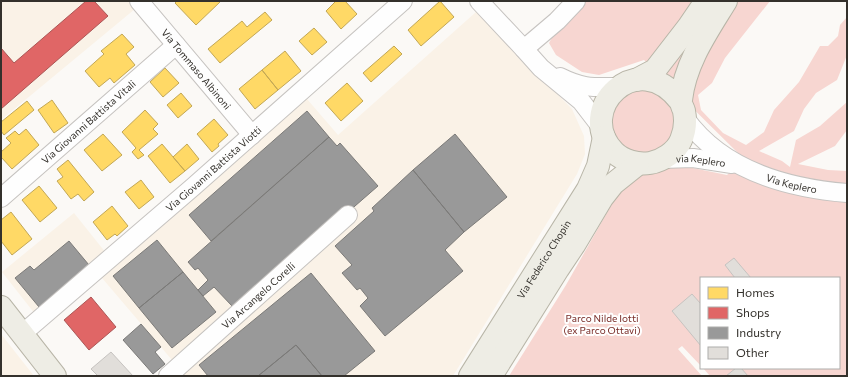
<svg xmlns="http://www.w3.org/2000/svg" width="848" height="377" font-family="Commissioner,sans-serif">
	<style>
		.built { fill: #faf2e7 }
		.green { fill: #f7d6d1 }
		.homes { fill: #ffd966; stroke: #c2a755 }
		.shops { fill: #e06666; stroke: #ac5655 }
		.industry { fill: #999; stroke: #7b7a78 }
		.building { fill: #e1deda; stroke: #c6c3c0 }
		.lines { fill: none; stroke-linecap: round; stroke-linejoin: round }
		.minor-casing { stroke: #c6c3c0; stroke-width: 20 }
		.major-casing { stroke: #b8b5a7; stroke-width: 24 }
		.minor { stroke: #fefefe; stroke-width: 18 }
		.major { stroke: #eeede5; stroke-width: 22 }
		.labels { text-anchor: middle; stroke-width: 4; stroke-linejoin: round; paint-order: stroke }
		.street-label { font-size: 10px; fill: #34312c; stroke: #fff }
		.park-label { font-size: 10px; fill: #782b26; stroke: #fff }
	</style>
	<rect width="100%" height="100%" fill="#fbf9f6"/>
	<path class="built" d="M1,1h138l2,3 -140,116z
		M476,12l96,97 12,27 1,18 -8,20 -124,202h-285l10,-9 -82,-96 -57,48 -37,-47 72,-59 36,45 191,-166 37,43z
		M1,334l33,42h-33z"/>
	<path class="green" d="M583,1h187l-45,57 -13,25 -14,12 3,15 22,23 23,12 18,-13 10,-22 25,-28 21,-36h8l10,-10 2,-11 7,-8v38l-10,25 -21,13 -12,16 -10,22 -35,20 23,10 8,6 6,-27 24,-14 27,-24v28l-12,16 -37,18 30,6 19,1v205h-137l-7,-8h136v-90h-138v88l-19,-20 -4,3 24,27h-193l57,-91 47,-83 10,-15 10,-8 12,-5 18,-5 20,-3 44,9 17,-16 -100,-99 -45,15 -17,-3 -26,-17 -7,-12 9,-16z
		M611 122a32 32 0 1 1 64 0a32 32 0 1 1-64 0Z"/>
	<path class="homes" d="M177,1h44l-25,24 -21,-22z
		M336,1h9l12,13 -16,15 -15,-18z
		M440,1l14,16 -33,29 -13,-16z
		M265,12l7,8 -52,43 -12,-14 34,-28 5,6z
		M314,28l13,14 -15,13 -13,-14z
		M122,34l12,13 -8,7 9,11 -21,18 -4,-5 -11,9 -14,-16 19,-17 -3,-3z
		M394,46l8,8 -31,28 -8,-9z
		M285,51l16,20 -23,19 -16,-20z
		M165,68l14,15 -16,14 -13,-15z
		M262,70l16,20 -23,19 -16,-20z
		M347,83l16,18 -22,20 -16,-18z
		M181,93l11,13 -14,12 -11,-13z
		M52,100l16,23 -14,10 -16,-23z
		M27,101l7,9 -30,25 -3,-4v-9z
		M145,110l13,14 -5,5 5,5 -19,16 5,5 -6,4 -6,-7 4,-4 -14,-16z
		M214,119l14,16 -10,9 1,2 -7,6 -15,-18z
		M26,129l13,16 -27,24 -11,-12v-5l10,-9 -5,-5 9,-7 4,4z
		M103,134l19,21 -20,16 -18,-21z
		M162,144l23,27 -15,12 -22,-27z
		M187,144l12,15 -14,12 -12,-14z
		M68,160l26,32 -10,9 -6,-7 -7,5 -14,-18 6,-4 -6,-8z
		M141,180l13,17 -15,12 -14,-17z
		M39,186l18,22 -17,14 -18,-22z
		M112,206l16,20 -11,10 -2,-2 -8,6 -14,-18z
		M11,212l21,27 -20,16 -11,-14v-21z"/>
	<path class="shops" d="M86,1h8l14,15 -107,93v-61l13,15z
		M91,297l25,30 -27,23 -25,-30z"/>
	<path class="industry" d="M307,111l22,26 -118,104 -22,-26z
		M455,134l52,63 -43,35 -51,-62z
		M329,137l8,9 3,-3 38,43 -54,47 -3,-4 -89,77 -18,-19 -11,9 -5,-6 10,-10 -10,-12 -3,2 -7,-8z
		M413,170l51,62 -19,18 18,21 -78,65 -25,-30 8,-8 -8,-10 -3,2 -15,-17 10,-8 -17,-19 39,-35 -2,-3z
		M157,240l26,32 -44,36 -26,-32z
		M69,241l20,24 -50,42 -24,-29 15,-12 4,4z
		M183,272l33,40 -44,36 -33,-40z
		M311,273l64,78 -31,25h-22l-26,-31 -38,31h-50l-9,-11z
		M141,324l20,23 -6,5 10,12 -12,10 -30,-34z
		M296,345l26,31h-64z"/>
	<path class="building" d="M734,258l17,20h-16l-10,-13z
		M692,294l9,10v42l-29,-35z
		M111,352l22,24h-35l-7,-7z
		M736,368h5l7,8h-22z"/>
	<g class="lines">
		<g class="minor-casing">
			<g id="minor">
				<path id="s1" d="M139,1l113,134"/>
				<path d="M479,1l45,48 17,19 40,33 20,26"/>
				<path d="M524,49l33,-28 19,-20"/>
				<path d="M560,77c24,12 34,10 59,10"/>
				<path id="s2" d="M685,118c37,52 101,70 162,75"/>
				<path id="s3" d="M662,159l31,-1 39,6"/>
				<path id="s4" d="M1,198l175,-153"/>
				<path id="s5" d="M22,334l171,-147 210,-186"/>
				<path id="s6" d="M168,376l180,-161"/>
			</g>
		</g>
		<g class="major-casing">
			<g id="major">
				<path d="M636,80l19,-10 34,-44 17,-25"/>
				<path d="M680,101c-42,-56 -107,9 -66,51 9,9 24,13 36,11 12,-2 26,-11 31,-23 4,-9 5,-19 3,-29 -1,-4 -4,-7 -3,-11 4,-37 26,-68 45,-99"/>
				<path d="M1,307l54,69"/>
				<path id="s7" d="M470,376l118,-187 10,-23 6,-29"/>
				<path d="M491,376l67,-107 16,-24 28,-47 11,-14 25,-20"/>
			</g>
		</g>
		<use href="#minor" class="minor"/>
		<use href="#major" class="major"/>
	</g>
	<g class="labels">
		<g class="street-label">
			<text dy="4" stroke="none"><textPath href="#s1" startOffset="89">Via Tommaso Albinoni</textPath></text>
			<text dy="4" stroke="none"><textPath href="#s4" startOffset="116">Via Giovanni Battista Vitali</textPath></text>
			<text dy="4" stroke="none"><textPath href="#s3" startOffset="39">via Keplero</textPath></text>
			<text dy="4" stroke="none"><textPath href="#s5" startOffset="253">Via Giovanni Battista Viotti</textPath></text>
			<text dy="4" stroke="none"><textPath href="#s2" startOffset="128">Via Keplero</textPath></text>
			<text dy="4" stroke="none"><textPath href="#s7" startOffset="138">Via Federico Chopin</textPath></text>
			<text dy="4" stroke="none"><textPath href="#s6" startOffset="121">Via Arcangelo Corelli</textPath></text>
		</g>
		<g class="park-label">
			<text x="602" y="322">Parco Nilde Iotti<tspan x="602" dy="12">(ex Parco Ottavi)</tspan></text>
		</g>
	</g>
	<rect width="848" height="377" fill="none" stroke="#34312c" stroke-width="4"/>
	<rect x="700" y="277" width="140" height="92" fill="#ffffff" stroke="#aeadab"/>
	<rect x="708" y="287" width="20" height="12" fill="#ffd966" stroke="#aeadab"/>
	<text x="736" y="297" font-size="12" fill="#34312c">Homes</text>
	<rect x="708" y="307" width="20" height="12" fill="#e06666" stroke="#aeadab"/>
	<text x="736" y="317" font-size="12" fill="#34312c">Shops</text>
	<rect x="708" y="327" width="20" height="12" fill="#999999" stroke="#aeadab"/>
	<text x="736" y="337" font-size="12" fill="#34312c">Industry</text>
	<rect x="708" y="347" width="20" height="12" fill="#e1deda" stroke="#aeadab"/>
	<text x="736" y="357" font-size="12" fill="#34312c">Other</text>
</svg>
